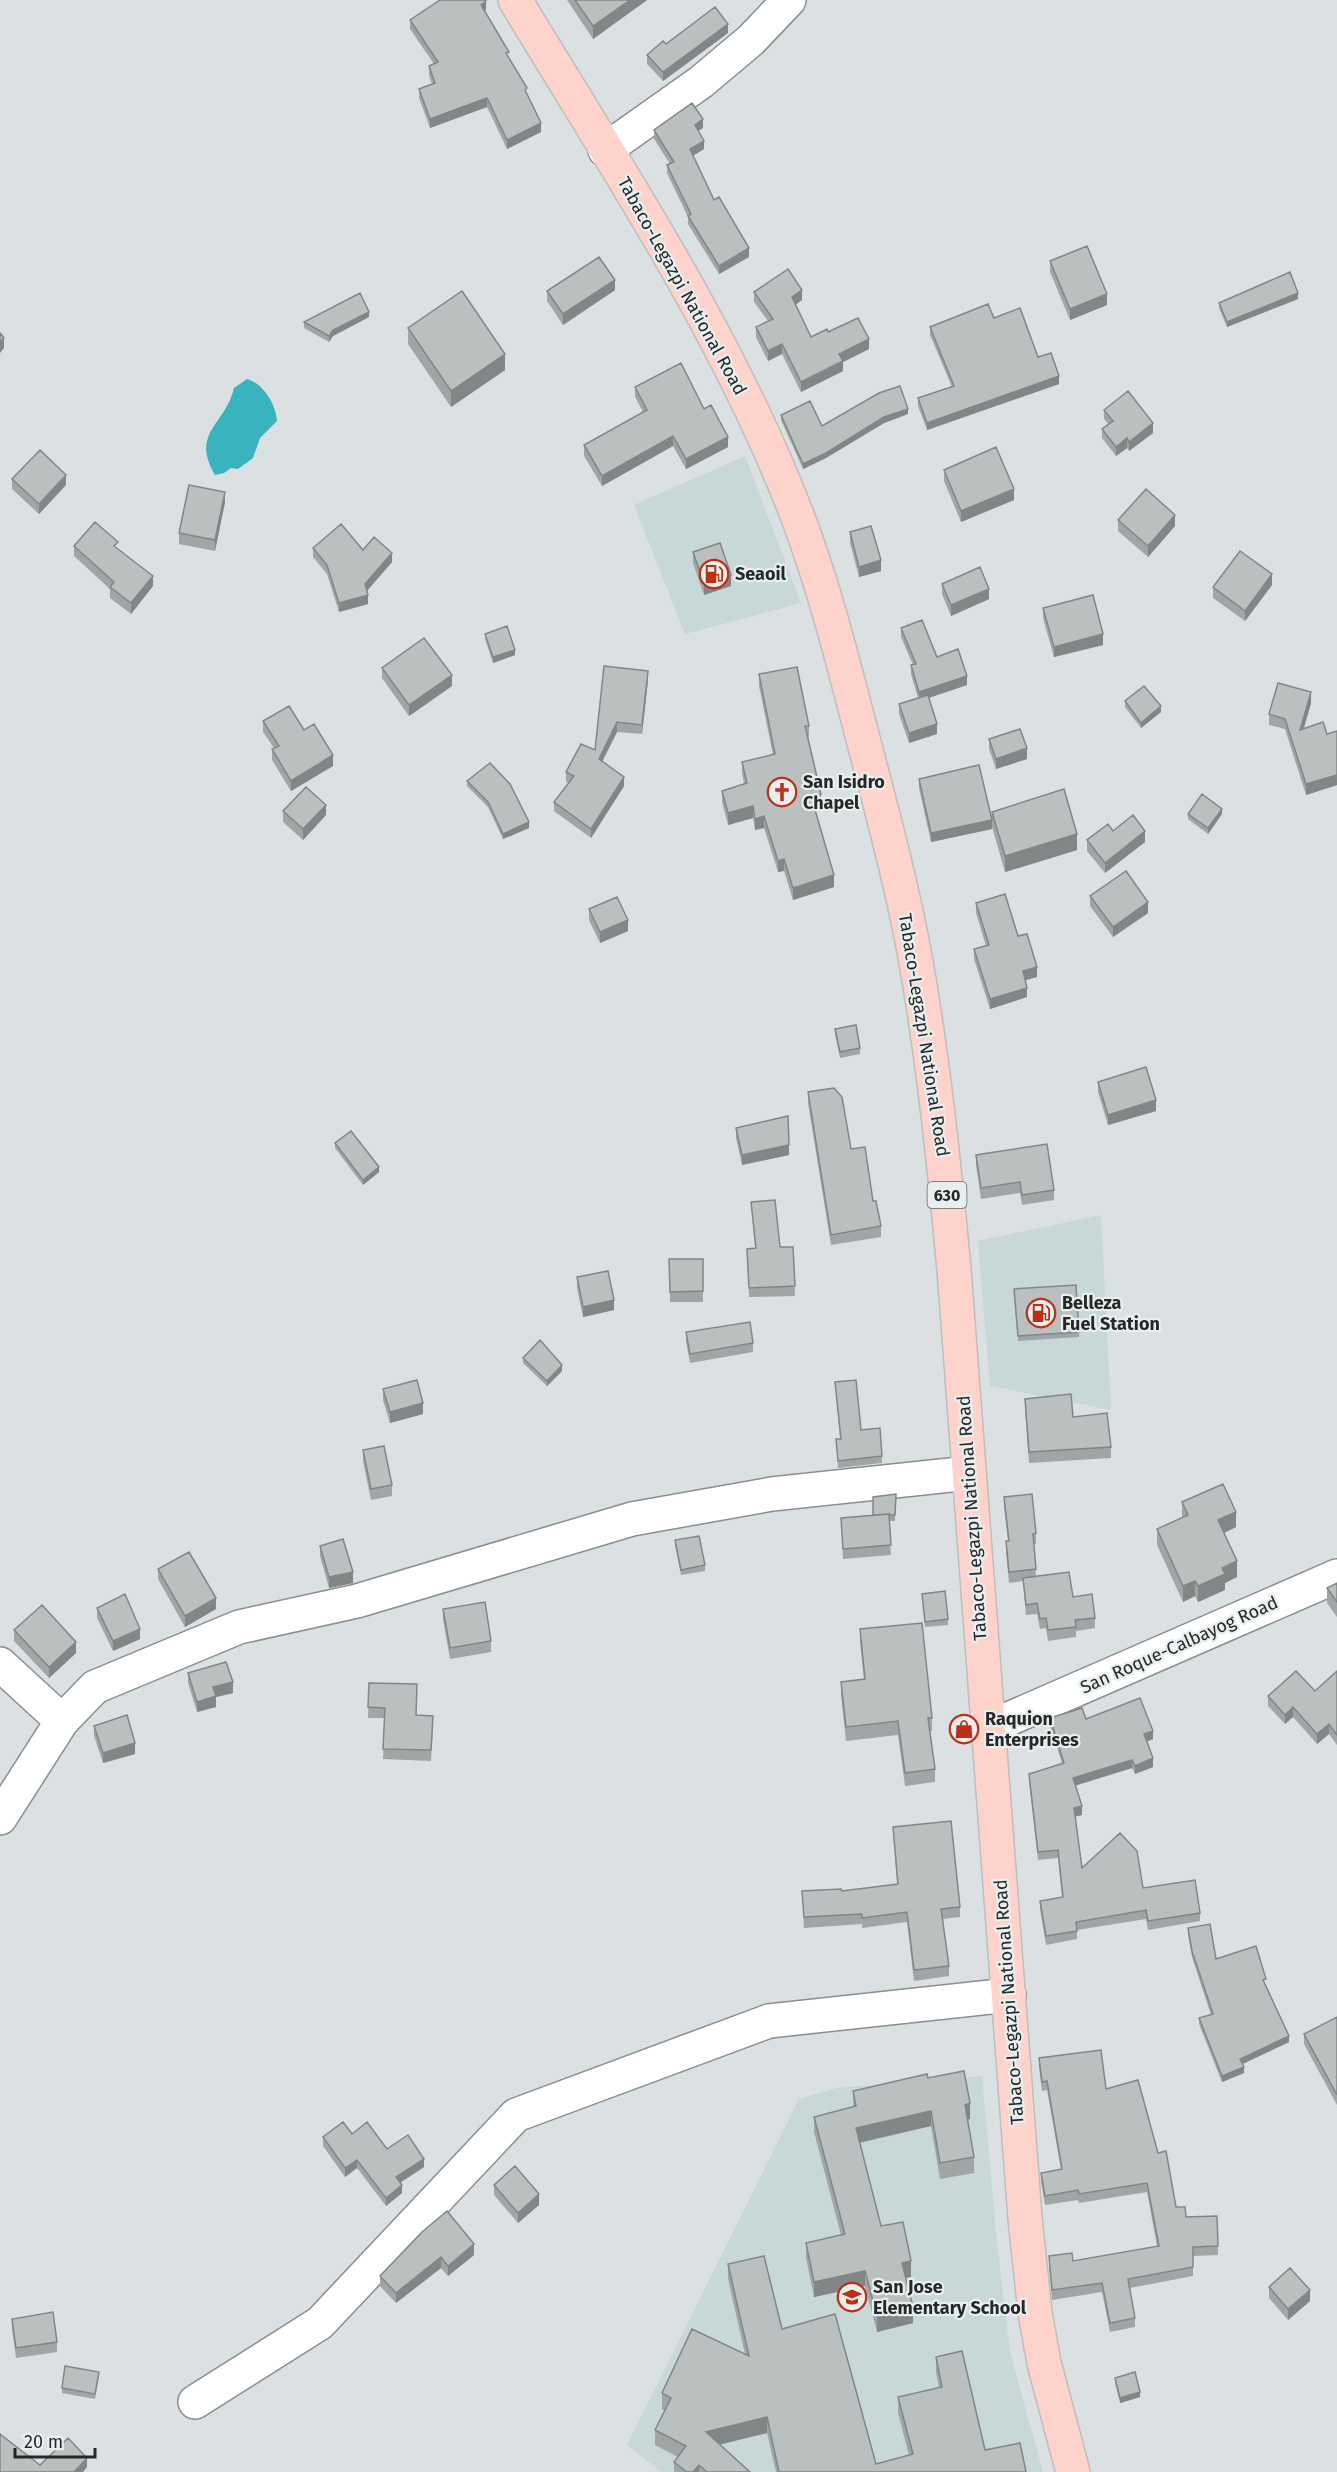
<svg xmlns="http://www.w3.org/2000/svg" width="1337" height="2472" font-family="'Fira Sans',sans-serif">
	<style>
		.built { fill: #c8d7d8 }
		.water { fill: #39b4be }
		.lines { fill: none; stroke-linecap: round; stroke-linejoin: round }
		.minor-casing { stroke: #898e8f; stroke-width: 36 }
		.major-casing { stroke: #bebebe; stroke-width: 36 }
		.minor { stroke: #fff; stroke-width: 33 }
		.major { stroke: #fdd3cb; stroke-width: 33 }
		.wall { fill: #a0a5a5 }
		.shaded-wall { fill: #828686 }
		.building { fill: #bac0c0; stroke: #828686; stroke-width: 1.5 }
		.labels { text-anchor: middle; stroke-width: 4.5; stroke-linejoin: round; paint-order: stroke }
		.shield { fill: #e9efef; stroke: #606464; stroke-width: 1.5 }
		.shield-label { font-size: 16px; font-weight: bold; fill: #262828 }
		.street-label { font-size: 18px; fill: #262828; stroke: #e9efef }
		.poi-label { font-size: 18px; font-weight: bold; fill: #262828; stroke: #e9efef; text-anchor: start }
	</style>
	<rect width="100%" height="100%" fill="#dbe1e2"/>
	<path class="built" d="M745,456l56,147 -116,31 -51,-129z
		M1101,1215l10,195 -121,-24 -12,-145z
		M982,2076l15,167 13,109 33,120h-382l-34,-27 172,-346 38,-11z"/>
	<path class="water" d="M247,379c17,5 29,26 30,42l-17,17 -7,20 -15,11 -7,-1 -7,5 -9,2c-25,-43 10,-49 19,-87z"/>
	<g class="lines">
		<g class="minor-casing">
			<path id="minor" d="M605,150l96,-68 50,-42 38,-40
				M0,1664l62,57 33,-34 144,-60 118,-26 275,-82 140,-25 197,-21
				M988,1728l349,-152
				M0,1818l62,-97
				M195,2402l125,-79 196,-208 253,-94 240,-26"/>
		</g>
		<g class="major-casing">
			<path id="major" d="M515,0c101,167 212,333 282,515 27,71 45,143 64,216 19,73 39,146 53,220 19,105 30,212 40,318l71,949 10,95 9,50 29,109"/>
		</g>
		<use href="#minor" class="minor"/>
		<use href="#major" class="major"/>
	</g>
	<path class="wall" d="M567,0h80l-54,39z
		M486,10l-2,1 43,84 14,37 -34,17 -20,-42 -57,21 -11,-30v-9l13,-5 -3,-9v-9l5,-2 -24,-35v-9z
		M728,33l-65,48 -16,-17v-9l19,-11z
		M703,128l-5,3 6,18 -11,7 21,44 35,57 -30,17 -31,-50v-7l-21,-44v-8l3,-1 -16,-25v-9z
		M1050,261l57,44 -37,15 -20,-48z
		M615,290l-52,35 -16,-24v-10z
		M754,292l48,8 -7,5 16,32 17,-5 41,17 -26,13v9l-42,21 -19,-38 -14,7 -12,-24v-10l12,-6 -14,-19z
		M1298,299l-71,28 -8,-19v-5z
		M369,317l-36,19 -4,6 -25,-14v-6z
		M994,318l44,39 21,27 -132,46 -9,-24v-8l34,-11 -22,-52v-8z
		M408,328l97,42 -54,37 -43,-63z
		M635,387l69,22 24,38 -42,22 -13,-23 -71,40 -18,-30v-11l59,-33 -8,-15z
		M1104,410l49,23 -24,18 -2,-3 -11,8 -14,-18v-9l6,-5 -4,-5z
		M908,414l-24,9 -58,35 -23,11 -22,-49v-5l41,11z
		M944,470l70,30 -53,22 -17,-41z
		M12,479l54,6 -27,29 -27,-25z
		M225,502l-10,49 -36,-7v-11z
		M1118,520l57,6 -27,31 -30,-26z
		M850,532l31,39 -22,6 -9,-34z
		M74,546l44,3 35,37 -22,28 -21,-16v-9l-36,-33z
		M313,548l50,2 29,12 -25,29 1,13 -29,8 -12,-38 -14,-17z
		M693,552l38,34 -27,9 -11,-32z
		M942,584l47,15 -38,17 -9,-22z
		M1272,585l-27,36 -32,-23v-11z
		M1043,608l60,37 -49,12 -11,-39z
		M901,628l36,29 30,28 -38,13 8,36 -28,9 -10,-29v-10l19,-6 -7,-24v-9h2l-12,-28z
		M485,634l30,21 -22,8 -8,-24z
		M382,668l70,18 -43,30 -27,-38z
		M759,674l50,52v11h-1l13,68 -7,2 20,80 -41,13 -9,-29 -6,1 -14,-44 -9,2 -2,-12 -25,7 -6,-23v-11l22,-7 -2,-11v-11l31,-7 -14,-69z
		M648,680l-6,54 -25,-2 -15,29 22,25 -33,52 -37,-27v-9l15,-19 -3,-1v-10l29,-22z
		M1125,701l36,11 -20,16 -16,-21z
		M1311,703l-7,26 23,5 10,-3v54l-31,10 -21,-66 -16,-4v-11z
		M263,721l70,45 -42,25 -19,-31v-11l2,-1 -11,-16z
		M989,739l38,20 -31,10 -7,-20z
		M919,779l73,50 -61,13 -12,-54z
		M467,781l62,47 -26,11 -15,-32 -21,-21z
		M283,811l43,4 -23,25 -20,-18z
		M992,812l85,38 -72,22 -13,-45z
		M1188,814h34l-14,20 -20,-15z
		M1087,840l58,2 -40,31 -18,-22z
		M1090,896l58,17 -35,24 -23,-31z
		M976,903l42,33 19,41 -12,3 2,17 -37,12 -16,-50v-10l12,-3 -10,-33z
		M589,909l39,22 -28,12 -11,-23z
		M835,1029l25,19v6l-20,4 -5,-24z
		M1098,1082l58,29 -48,14 -10,-33z
		M808,1092l43,57 22,52 8,25v11l-50,8 -23,-142z
		M736,1128l53,27 -47,10 -6,-27z
		M335,1143l44,29 -16,13 -28,-37z
		M976,1155l78,35v10l-32,5 -2,-12 -39,6 -5,-34z
		M751,1202l29,45h13l2,49 -46,1 -2,-48 8,-1z
		M669,1259h34v43h-33z
		M577,1277l37,33 -31,7 -6,-29z
		M1014,1294l65,38v5l-61,4z
		M686,1332l67,11v9l-63,11 -4,-22z
		M523,1358l39,13 -15,15 -24,-23z
		M835,1382l26,48 21,26v7l-44,5 -2,-29h4z
		M383,1389l40,25 -33,9 -7,-23z
		M1025,1399l48,18 38,30v11l-82,5 -4,-54z
		M363,1450l29,35v11l-21,4 -8,-39z
		M896,1494l-1,27h-6l2,34 -48,4 -2,-41 32,-3z
		M1004,1497l32,36v11h-2l2,32 37,21 22,21v10l-19,3v6l-28,4 -2,-13 -6,1 -3,-15 -11,1 -3,-34 -14,2 -3,-31v-11h2l-4,-34z
		M1182,1502l54,25 -12,6 13,44 -12,6v7l-27,12 -3,-6 -12,6 -26,-57v-16l25,-11z
		M675,1540l30,25v6l-24,4 -6,-30z
		M320,1546l33,37 -24,5 -9,-32z
		M158,1569l58,40 -31,18 -27,-48z
		M1337,1583v34l-10,-14v-15z
		M922,1594l26,25v6l-23,2z
		M97,1608l43,31 -27,12 -16,-33z
		M443,1609l48,32v11l-41,7 -7,-39z
		M860,1629l72,89v13h-2l5,38v13l-30,4 -7,-51 -52,6 -5,-46v-13l23,-2 -4,-38z
		M14,1630l62,23 -27,25 -35,-37z
		M1337,1671v74l-8,-11 -12,10 -24,-27 -8,7 -17,-18v-10l47,-5z
		M188,1673l45,20 -17,4v10l-19,5 -9,-29z
		M369,1683l64,43 -2,35 -48,-2 2,-41h-17z
		M1050,1718l36,1 67,20 -7,3 7,25 -18,7 -3,-6 -57,18 7,29 -7,1 7,52 61,20 57,25v8l-52,9 -2,-11 -69,11v9l-31,6 -6,-36v-8l22,-4 -4,-39 -20,2 -9,-78v-8l33,-11 -12,-37z
		M94,1726l41,28 -32,9 -9,-27z
		M893,1827l67,80v10l-17,2 6,47v10l-35,5 -7,-59 -45,6v-4l-58,4 -2,-37h40l55,-7z
		M1188,1928l28,31 50,26 23,57 -46,22 1,9 -22,9 -23,-58v-6l12,-3 -19,-58 -4,-22z
		M1337,2017v88l-33,-61v-10z
		M1039,2058l67,31 52,64 18,54 10,10 31,-1 1,39 -25,1v20l-63,12 5,30v9l-25,5 -8,-40 -50,8 -3,-34v-10l24,5 84,-15 -10,-54 -68,11 -1,-3 -33,5 -4,-23v-9l20,-4 -14,-79 -5,1 -3,-24z
		M928,2078l42,41 -3,1 7,37v16l-34,6 -9,-53 -71,17 21,83 30,51 -5,1 7,45 -36,9 -12,-46 -51,11 -8,-39v-15l35,-8 -27,-103v-15l39,-10v-16z
		M323,2137l64,12 37,18 -24,16 2,10 -16,13 -29,-38 -12,9 -22,-31z
		M494,2185l45,20 -21,18 -24,-28z
		M422,2232l52,23 -26,21 -7,-8 -45,35 -16,-17v-10z
		M728,2264l54,65 94,135 33,-9 -11,-42v-16l41,-9 -3,-16v-15l49,93 41,22h-250l-9,-39 -48,11 31,28h-76v-10l4,-5 -23,-12v-15l10,-19 -3,-2v-16l83,-39 -17,-75z
		M1269,2287l41,14 -22,19 -19,-22z
		M12,2319l45,23v10l-41,6 -4,-29z
		M99,2377l-4,22 -33,-6v-5z
		M1115,2378l25,19 -20,6 -5,-20z"/>
	<path class="shaded-wall" d="M630,0h17l-54,39v-13z
		M486,1v9l-5,4v-9z
		M728,24v9l-65,48v-9z
		M487,98v9l-57,21v-9z
		M703,119v9l-8,5v-8z
		M541,123v9l-34,17v-9z
		M704,141v8l-14,8v-8z
		M749,248v9l-30,17v-8z
		M615,280v10l-52,35v-11z
		M802,290v10l-10,7v-10z
		M1298,293v6l-71,28v-5z
		M1107,294v11l-37,15v-11z
		M369,312v5l-36,19 -4,6v-6l4,-6z
		M4,338v10l-4,5v-11z
		M869,339v10l-26,13v9l-42,21v-10l38,-28z
		M782,344v10l-14,7v-10z
		M505,354v16l-54,37v-16z
		M1059,376v8l-132,46v-7z
		M908,409v5l-24,9 -58,35 -23,11v-5l81,-47z
		M1153,423v10l-24,18v-9z
		M673,436v10l-71,40v-10z
		M728,437v10l-42,22v-10z
		M1127,438v10l-11,8v-9z
		M66,475v10l-27,29v-10z
		M1014,489v11l-53,22v-11z
		M225,492v10l-10,49v-11z
		M1175,515v11l-27,31v-11z
		M392,553v9l-27,31v-9z
		M881,560v11l-22,6v-10z
		M1272,574v11l-27,36v-10z
		M731,575v11l-27,9v-11z
		M153,576v10l-22,28v-11z
		M989,589v10l-38,17v-11z
		M368,595v9l-29,8v-9z
		M1103,634v11l-49,12v-10z
		M515,650v5l-22,8v-6z
		M648,671v9l-6,54v-9z
		M452,675v11l-43,30v-11z
		M967,676v9l-48,16v-9z
		M1311,692v11l-11,37v-10z
		M1161,706v6l-20,16v-5z
		M617,722v10l-18,36v-9z
		M937,724v10l-28,9v-10z
		M1027,748v11l-31,10v-10z
		M333,755v11l-42,25v-10z
		M1337,775v10l-31,10v-11z
		M624,777v9l-33,52v-9z
		M821,794v11l-10,3v-12z
		M326,805v10l-23,25v-11z
		M753,806v12l-25,7v-12z
		M1222,809v5l-14,20v-6z
		M764,816v12l-9,2v-11z
		M992,820v9l-61,13v-9z
		M529,822v6l-26,11v-5z
		M1145,831v11l-40,31v-10z
		M1077,834v16l-72,22v-16z
		M784,859v12l-6,1v-11z
		M834,875v12l-41,13v-12z
		M1148,902v11l-35,24v-10z
		M628,920v11l-28,12v-11z
		M1037,967v10l-14,4v-10z
		M1027,988v9l-37,12v-10z
		M1156,1100v11l-48,14v-10z
		M789,1145v10l-47,10v-10z
		M379,1167v5l-16,13v-5z
		M614,1300v10l-31,7v-10z
		M562,1365v6l-15,15v-5z
		M423,1403v11l-33,9v-11z
		M1236,1512v15l-18,9v-16z
		M1237,1561v16l-12,6v7l-27,12v-16l24,-18z
		M353,1572v11l-24,5v-11z
		M1195,1581v15l-12,6v-16z
		M216,1598v11l-31,18v-11z
		M140,1629v10l-27,12v-10z
		M76,1642v11l-27,25v-11z
		M233,1682v11l-17,4v10l-19,5v-10l16,-15z
		M1293,1707v10l-8,7v-9z
		M1329,1724v10l-12,10v-10z
		M1153,1731v8l-9,4v-9z
		M135,1743v11l-32,9v-10z
		M1153,1758v9l-18,7v-8z
		M1132,1760v8l-59,18v-8z
		M1082,1806v9l-8,2v-9z
		M1289,2036v6l-49,23v-6z
		M1244,2067v6l-22,9v-6z
		M970,2103v16l-5,1v-15z
		M931,2111v15l-75,17v-15z
		M424,2159v8l-28,18v-8z
		M357,2160v8l-12,9v-9z
		M402,2185v8l-16,13v-8z
		M539,2194v11l-21,18v-10z
		M474,2244v11l-26,21v-10z
		M441,2257v11l-45,35v-10z
		M911,2261v16l-9,1v-15z
		M865,2271v15l-51,11v-15z
		M1310,2290v11l-22,19v-11z
		M913,2307v16l-36,9v-16z
		M1140,2392v5l-20,6v-5z
		M767,2417v16l-61,15v-16z
		M87,2458v9l-4,5h-9z
		M699,2465v7h-6z"/>
	<path class="building" d="M440,0h45l1,1 -5,4 28,47 -3,1 21,35 -2,2 16,33 -34,17 -20,-42 -57,21 -11,-30 16,-6 -6,-17 9,-4 -28,-42z
		M575,0h55l-37,26z
		M715,7l13,17 -65,48 -16,-17 16,-14 3,3z
		M692,103l11,16 -8,6 9,16 -14,8 24,51 5,-3 30,51 -30,18 -31,-50 3,-2 -24,-49 7,-3 -20,-32z
		M1087,246l20,48 -37,15 -20,-48z
		M599,257l16,23 -52,34 -16,-23z
		M788,269l14,21 -10,7 19,40 16,-8 1,3 30,-14 11,21 -30,15 4,7 -42,21 -19,-38 -14,7 -12,-24 17,-8 -19,-27z
		M1290,272l8,21 -71,29 -8,-19z
		M462,291l43,63 -54,37 -43,-63z
		M360,293l9,19 -36,18 -4,6 -25,-14z
		M988,304l6,14 26,-10 18,49 13,-4 8,23 -132,47 -9,-25 36,-12 -24,-59z
		M0,333l4,5 -4,4z
		M681,363l23,46 7,-4 17,32 -42,22 -13,-23 -71,40 -18,-31 63,-35 -12,-23z
		M900,386l8,23 -24,8 -58,36 -23,11 -22,-49 29,-14 12,25 57,-33z
		M1128,391l25,32 -24,19 -2,-4 -11,9 -14,-18 11,-8 -9,-11z
		M996,447l18,42 -53,22 -17,-41z
		M40,450l26,25 -27,29 -27,-25z
		M189,485l36,7 -10,48 -36,-7z
		M1146,489l29,26 -27,31 -30,-26z
		M95,522l23,20 -4,4 39,30 -22,27 -21,-16 4,-5 -40,-36z
		M341,524l22,26 11,-13 18,16 -27,31 3,11 -29,8 -12,-38 -14,-17z
		M871,526l10,34 -22,7 -9,-35z
		M720,543l11,32 -27,9 -11,-32z
		M1240,551l32,23 -27,37 -32,-24z
		M980,567l9,22 -38,16 -9,-21z
		M1093,595l10,39 -49,13 -11,-39z
		M922,620l15,37 21,-8 9,27 -48,16 -8,-27 5,-1 -15,-36z
		M507,626l8,24 -22,7 -8,-23z
		M424,638l28,37 -43,30 -27,-37z
		M604,666l44,5 -6,54 -25,-3 -18,37 25,18 -33,52 -37,-27 20,-26 -8,-4 15,-28 14,6z
		M797,667l12,59h-4l16,68 -10,2 23,79 -41,13 -9,-29 -6,2 -14,-45 -9,3 -2,-13 -25,7 -6,-22 25,-8 -5,-21 33,-8 -16,-80z
		M1278,683l33,9 -11,38 23,-8 4,12 10,-3v44l-31,9 -21,-65 -16,-5z
		M1144,686l17,20 -20,17 -16,-22z
		M928,695l9,29 -28,9 -10,-29z
		M289,706l15,24 10,-6 19,31 -42,26 -19,-32 7,-3 -16,-25z
		M1020,729l7,19 -31,11 -7,-20z
		M490,763l20,21 19,38 -26,12 -15,-32 -21,-21z
		M979,765l13,55 -61,13 -12,-54z
		M306,787l20,18 -23,24 -20,-18z
		M1064,789l13,45 -72,22 -13,-44z
		M1202,794l20,15 -14,19 -20,-14z
		M1133,815l12,16 -40,32 -18,-23 21,-16 5,7z
		M1126,871l22,31 -35,25 -23,-31z
		M1005,894l13,42 9,-2 10,33 -14,4 4,17 -37,11 -16,-50 15,-4 -13,-42z
		M617,897l11,23 -28,12 -11,-23z
		M856,1025l4,23 -20,4 -5,-23z
		M1146,1067l10,33 -48,15 -10,-33z
		M834,1088l8,9 9,52 14,-2 8,54h3l5,25 -50,9 -23,-143z
		M788,1116l1,29 -47,10 -6,-27z
		M351,1131l28,36 -16,13 -28,-37z
		M1047,1144l7,46 -32,5 -2,-13 -39,6 -5,-33z
		M775,1200l5,47h13l2,39 -46,2 -2,-39 9,-1 -5,-46z
		M669,1259h34v32l-33,1z
		M608,1271l6,29 -31,7 -6,-30z
		M1076,1285l3,47 -61,4 -4,-47z
		M750,1322l3,21 -63,11 -4,-22z
		M540,1340l22,25 -15,16 -24,-23z
		M417,1380l6,23 -33,9 -7,-23z
		M856,1380l5,50 19,-2 2,28 -44,5 -2,-22h5l-6,-57z
		M1071,1394l2,23 34,-4 4,34 -82,5 -4,-53z
		M384,1446l8,39 -21,4 -8,-39z
		M1223,1484l13,28 -18,8 19,41 -15,7 3,6 -27,12 -3,-5 -12,5 -26,-57 31,-14 -6,-13z
		M896,1494l-1,21h-6v-1l-16,1v-18z
		M1032,1494l4,39 -3,1 3,35 -27,3 -3,-31h3l-5,-44z
		M889,1514l2,31 -48,4 -2,-31z
		M699,1536l6,29 -24,5 -6,-30z
		M343,1539l10,33 -24,5 -9,-31z
		M189,1552l27,46 -31,18 -27,-47z
		M1069,1572l4,25 19,-3 3,24 -20,2 1,7 -28,3 -2,-12 -6,1 -3,-16 -11,2 -3,-27z
		M1337,1583v19l-10,-14z
		M945,1591l3,28 -23,3 -3,-28z
		M125,1594l15,35 -27,12 -16,-33z
		M485,1602l6,39 -41,7 -7,-39z
		M42,1605l34,37 -27,25 -35,-37z
		M922,1623l10,95h-4l7,51 -30,4 -7,-52 -52,6 -5,-45 24,-3 -5,-50z
		M226,1662l7,20 -20,5 3,9 -19,6 -9,-29z
		M1296,1671l19,20 22,-20v64l-8,-11 -12,10 -24,-27 -8,8 -17,-19z
		M369,1683l48,1 -1,31 17,1 -2,34 -48,-1 2,-41 -17,-1z
		M1140,1698l13,33 -9,3 9,24 -18,8 -3,-6 -59,18 9,28 -8,2 8,60 38,-35 17,18 6,37 52,-8 5,33 -52,8 -2,-11 -70,12 1,9 -31,5 -6,-35 23,-4 -5,-47 -20,2 -9,-78 35,-11 -14,-45 32,-10 4,11z
		M127,1715l8,28 -32,10 -9,-27z
		M951,1821l9,86 -19,2 8,57 -35,4 -7,-58 -45,6v-4l-58,3 -2,-26 39,-2 1,2 56,-7 -5,-57z
		M1210,1924l6,35 40,-13 10,33 -3,1 26,56 -49,23 4,8 -22,9 -23,-58 14,-4 -21,-63 -4,-23z
		M1337,2017v78l-33,-61z
		M1101,2050l5,39 32,-9 20,73 8,-2 10,56h9l1,10 31,-1 1,30 -25,1v20l-65,12 7,39 -25,5 -8,-40 -50,7 -3,-34 23,-3 1,8 86,-15 -12,-63 -68,11 -1,-4 -33,6 -4,-23 21,-4 -15,-88 -5,1 -3,-24z
		M964,2071l6,32 -5,2 9,52 -34,6 -9,-52 -75,17 25,98 22,-4 8,39 -9,2 11,44 -36,9 -12,-45 -51,11 -8,-39 39,-9 -31,-117 42,-11 -3,-15 74,-17 1,4z
		M343,2122l9,12 15,-12 20,27 21,-14 16,24 -28,18 6,8 -16,13 -29,-38 -12,8 -22,-31z
		M515,2166l24,28 -21,19 -24,-28z
		M447,2211l27,33 -26,22 -7,-9 -45,36 -16,-17 42,-44z
		M764,2256l18,73 53,-15 41,150 37,-10 -15,-57 44,-10 -6,-30 26,-6 23,99 35,-7 6,29h-247l-12,-55 -61,15 44,40h-43l-8,-7 -6,7h-6l-13,-10 12,-16 -31,-16 16,-32 -9,-5 30,-64 57,27 -21,-92z
		M1290,2268l20,22 -22,19 -19,-22z
		M53,2312l4,30 -41,6 -4,-29z
		M65,2366l34,6 -4,22 -33,-6z
		M1135,2372l5,20 -20,6 -5,-20z
		M0,2434l40,31 28,-27 19,20 -13,14h-74z"/>
	<defs>
		<g id="fuel-ring" transform="scale(1.5)"><circle r="9.5" fill="#e9efef" stroke="#bc3018" stroke-width="1.5"/><path d="M-5.5-6h7V0h2V4h1.3V-2.5L3-4.5l.8-.8L6-3V5H2.5V1h-1V6h-7ZM-4.2-4.7v3.2H.2V-4.7Z" fill="#bc3018"/></g>
		<g id="church-ring" transform="scale(1.5)"><circle r="9.5" fill="#e9efef" stroke="#bc3018" stroke-width="1.5"/><path d="M-1.2-6h2.4v3.5h3.3v2.4h-3.3V6h-2.4V-.1h-3.3v-2.4h3.3Z" fill="#bc3018"/></g>
		<g id="shop-ring" transform="scale(1.5)"><circle r="9.5" fill="#e9efef" stroke="#bc3018" stroke-width="1.5"/><path d="M-5-2.5h2.3a2.7 3.5 0 0 1 5.4 0H5L5.5 6h-11ZM-1.5-2.5h3a1.5 2.3 0 0 0-3 0Z" fill="#bc3018"/></g>
		<g id="school-ring" transform="scale(1.5)"><circle r="9.5" fill="#e9efef" stroke="#bc3018" stroke-width="1.5"/><path d="M0-5L7-2L0 1L-7-2ZM-4 1L0 2.5L4 1V4Q0 6-4 4Z" fill="#bc3018"/></g>
	</defs>
	<g fill-rule="evenodd">
		<use href="#fuel-ring" x="714" y="574"/>
		<use href="#church-ring" x="782" y="792"/>
		<use href="#fuel-ring" x="1041" y="1313"/>
		<use href="#shop-ring" x="964" y="1729"/>
		<use href="#school-ring" x="852" y="2297"/>
	</g>
	<g class="labels">
		<rect class="shield" x="927.5" y="1182" width="39" height="26" rx="4.5"/>
		<g class="shield-label">
			<text x="947" y="1201">630</text>
		</g>
		<g class="street-label">
			<text transform="translate(682 286) rotate(61)" y="6">Tabaco-Legazpi National Road</text>
			<text transform="translate(924 1035) rotate(81)" y="6">Tabaco-Legazpi National Road</text>
			<text transform="translate(972 1518) rotate(-94)" y="6">Tabaco-Legazpi National Road</text>
			<text transform="translate(1179 1645) rotate(-24)" y="6">San Roque-Calbayog Road</text>
			<text transform="translate(1009 2002) rotate(-94)" y="6">Tabaco-Legazpi National Road</text>
		</g>
		<g class="poi-label">
			<text x="735" y="580">Seaoil</text>
			<text x="803" y="788">San Isidro<tspan x="803" dy="21">Chapel</tspan></text>
			<text x="1062" y="1309">Belleza<tspan x="1062" dy="21">Fuel Station</tspan></text>
			<text x="985" y="1725">Raquion<tspan x="985" dy="21">Enterprises</tspan></text>
			<text x="873" y="2293">San Jose<tspan x="873" dy="21">Elementary School</tspan></text>
		</g>
	</g>
	<path d="M15 2448v9h80v-9" fill="none" stroke="#262828" stroke-width="3"/>
	<text x="24" y="2448" font-size="18" fill="#262828" stroke="#e9efef" stroke-width="4.5" paint-order="stroke">20 m</text>
</svg>
